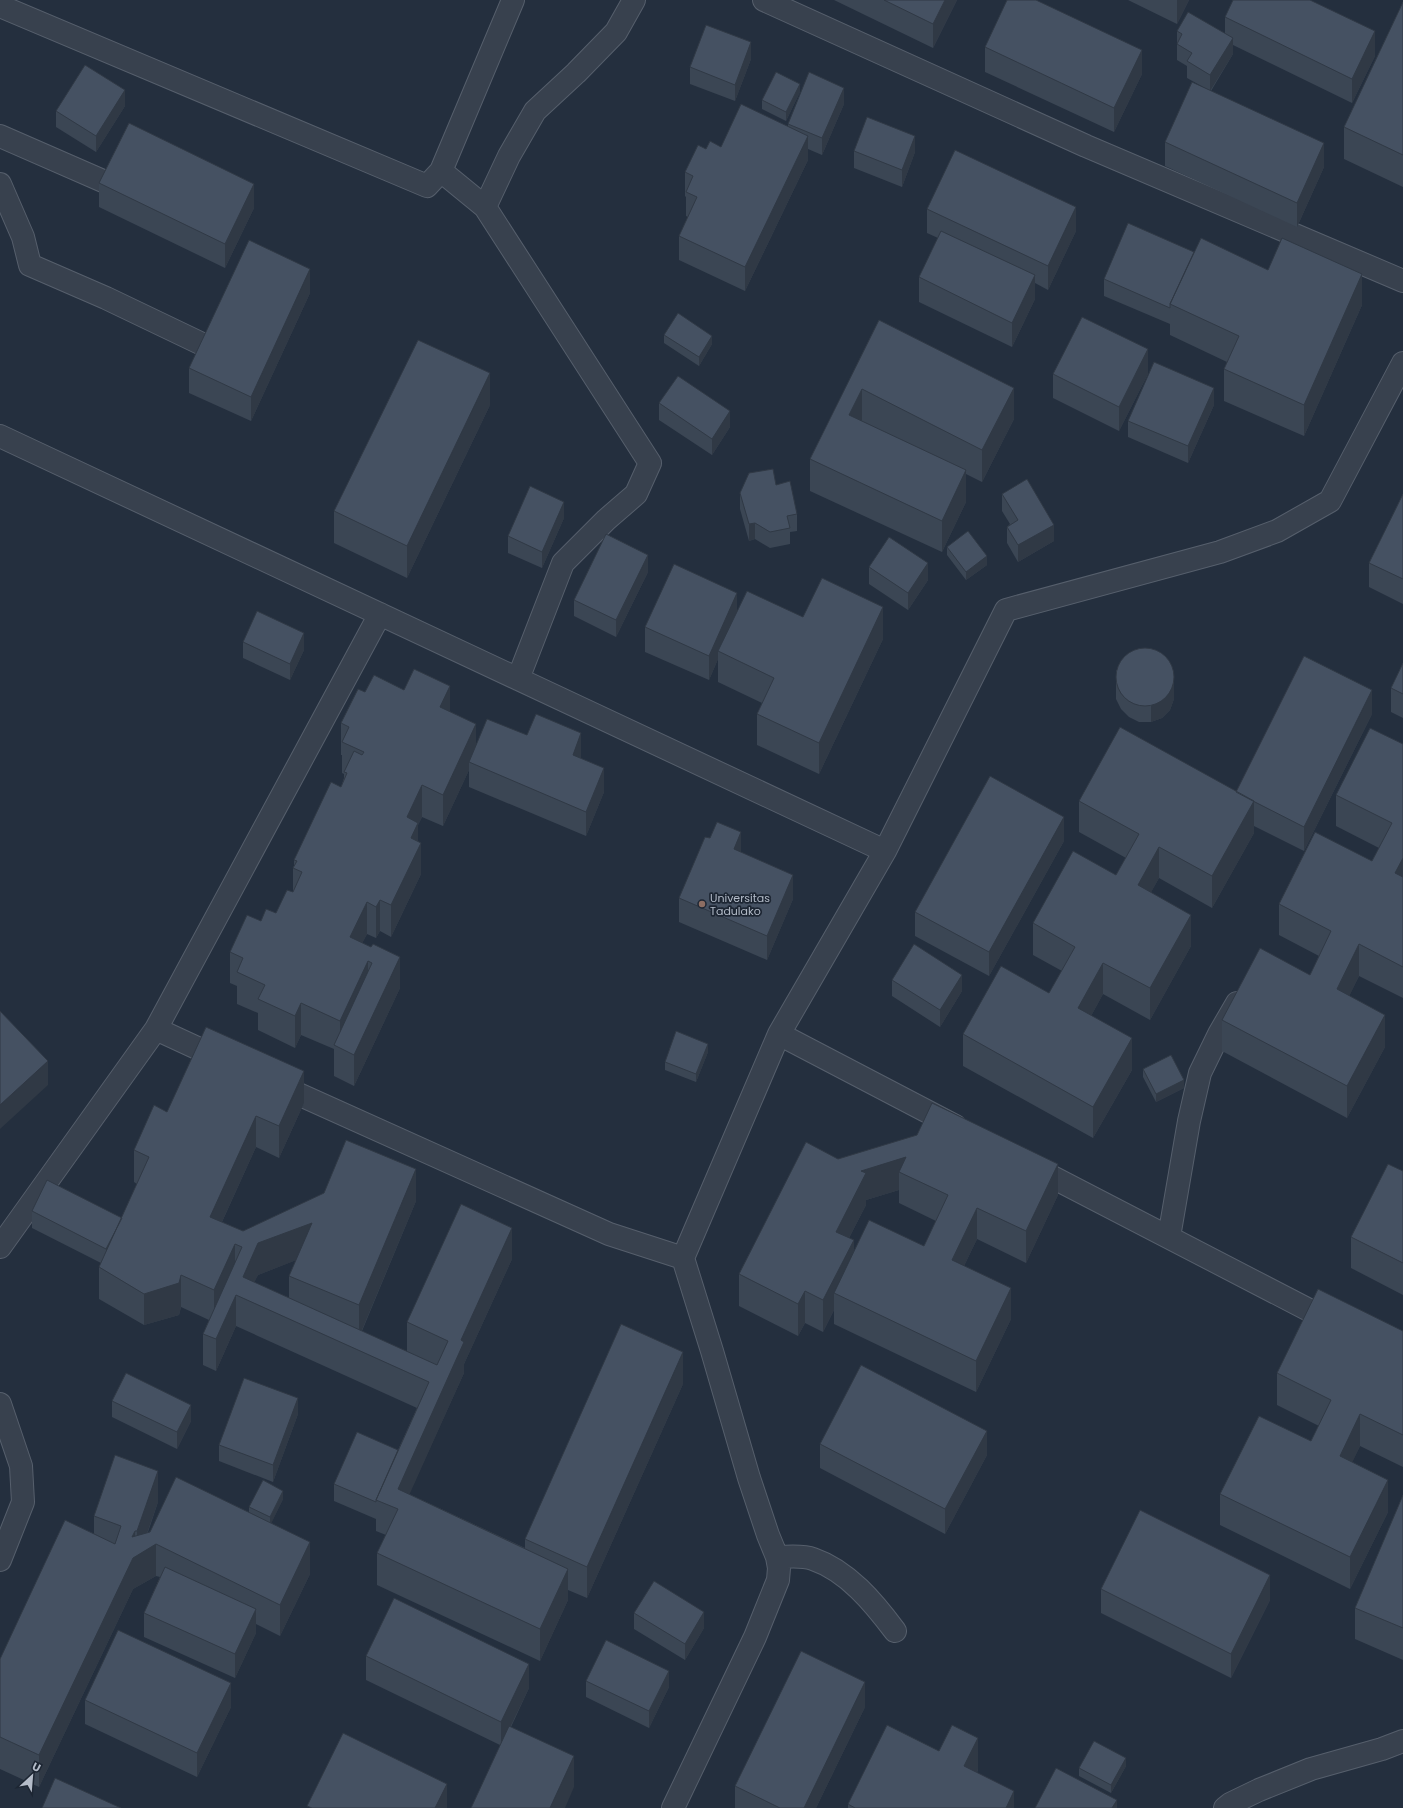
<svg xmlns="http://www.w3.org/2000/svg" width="1403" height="1808" font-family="Poppins,sans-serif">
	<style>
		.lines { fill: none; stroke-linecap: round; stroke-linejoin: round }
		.minor-casing { stroke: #565f6c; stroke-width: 24 }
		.minor { stroke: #38414e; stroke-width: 22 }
		.wall { fill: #3b4654; fill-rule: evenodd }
		.shaded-wall { fill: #303945 }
		.building { fill: #455162; stroke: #303945 }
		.education-dot { fill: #8d6e63; stroke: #1d2633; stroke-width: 1.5 }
		.labels { text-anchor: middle; stroke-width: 3.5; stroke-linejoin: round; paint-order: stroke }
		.poi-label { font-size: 11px; fill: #b4bcc9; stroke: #1d2633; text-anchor: start }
	</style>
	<rect width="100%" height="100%" fill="#242f3e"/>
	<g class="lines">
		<g class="minor-casing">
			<path id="minor" d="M764,0l322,146 317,135
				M0,6l427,180 14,-15 72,-171
				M0,136l103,45
				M441,171l44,36 165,256 -14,31 -30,26 -43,43 -45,116
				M0,184l23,53 7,28 76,33 96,46
				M485,207l24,-51 26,-45 41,-38 40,-41 18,-32
				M0,436l885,415
				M156,1029l67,31
				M779,1034l176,92
				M276,1084l333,150 74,24
				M1031,1166l303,157
				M1169,1237l20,-116 11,-48 19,-39 18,-31
				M0,1247l156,-218 224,-415
				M0,1404l21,62 2,36 -23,58
				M777,1557c12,0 25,-2 36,2 35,12 61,44 82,72
				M673,1808l82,-171 23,-57 1,-12 -2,-11 -9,-22 -19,-57 -37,-127 -29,-93 96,-224 106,-183 121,-241 214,-58 57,-21 53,-30 73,-138
				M1225,1808l5,-4 29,-14 52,-21 71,-20 21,-8"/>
		</g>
		<use href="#minor" class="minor"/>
	</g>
	<path class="wall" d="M834,0h123l-24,48z
		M1128,0h61l-12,24z
		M1403,2v185l-59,-28v-32z
		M1225,17l150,39 -23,47 -119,-58v9l-22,37 113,76 -27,60 -132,-61v-24l40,-54 -18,-10v-12l-10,-6v-29l48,2z
		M985,47l157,27 -28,58 -129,-60z
		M751,59l-16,42 -45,-17v-17z
		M800,92l-14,29 -24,-12v-9z
		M844,104l-22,51 -14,-6v11l-63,131 -66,-31v-24l9,-19 -2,-1v-19l-1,-1v-24l21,-23 15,-2 67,-21v-2z
		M125,106l-29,46 -40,-25v-16z
		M854,151l61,1 -13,35 -48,-19z
		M99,183l155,25 -29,60 -126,-61z
		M927,209l149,22 -28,59 -13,-7v16l-23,48 -93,-45v-25l19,-39 -11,-5z
		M1194,252l74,18 94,35 -58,131 -80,-35v-32l3,-7 -57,-27v-11l-66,-28v-17z
		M310,293l-59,128 -62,-28v-25z
		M879,320l135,99 -32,63 -16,-8v28l-24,50 -132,-61v-32z
		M664,335l48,9 -13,22 -35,-23z
		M1053,374h95l-29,57 -66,-33z
		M659,403l71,24 -18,28 -53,-35z
		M490,405l-83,173 -73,-35v-32z
		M1214,405l-26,58 -60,-26v-16z
		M776,485l21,29v17l-7,1v12l-20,4 -15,-9 -6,2 -9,-32v-16z
		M1002,494l52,47 -36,21 -11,-19v-16l3,-3 -8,-13z
		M1403,494v110l-34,-17v-24z
		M564,518l-22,50 -34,-15v-17z
		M947,547l40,18 -21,15 -19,-25z
		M869,567l59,13 -20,30 -39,-26z
		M648,572l-32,65 -42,-21v-16z
		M737,611l66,6 80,22 -64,135 -62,-29v-31l5,-11 -44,-21v-23l-9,21 -64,-28v-25z
		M243,642l61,8 -14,30 -47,-22z
		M1403,663v55l-12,-6v-24z
		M1116,670l58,29 -4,11 -8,8 -11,4h-12l-10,-5 -8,-8 -5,-10z
		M365,692l85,20 26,33 105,12v1l23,34 -18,44 -117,-49v-17l-26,56 -21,-9 -4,8v16l3,33 -30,63 -11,-6 -4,7 -9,-4 -5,9 38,45 -46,98 -20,-10v-27l-33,-14 -6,13 -37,-18v-17l-21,-9v-18l-7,-3v-31l31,-31 15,-8 17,-21v-24l1,-2v-6l47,-73 3,-9v-4l-2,-1v-18h-1v-32z
		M1372,714l-68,137 -50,-25v7l-42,75 -53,-30 -8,14 40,54 -41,74 -47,-26 -12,22 41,54 -39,68 -130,-72v-32l86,-41 13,-22 -29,-16v-32l83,-48 10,-17 -47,-26v-31l157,-9z
		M1403,744v254l-44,-22 -10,20 36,51 -38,71 -125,-67v-31l88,-45 9,-19 -40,-21v-31l93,-43 7,-13 -43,-22v-31z
		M1064,841l-75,135 -74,-40v-24z
		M741,852l52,47 -26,61 -88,-38v-24z
		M892,980l70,11 -22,36 -48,-31z
		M708,1052l-12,30 -31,-12v-8z
		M1143,1069l41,19 -28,14 -13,-25z
		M304,1103l-25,55 -23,-11 -34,75 21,9 173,-30 -54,130 45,21v-30l105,-63 -48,105v9l-55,121 116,54v-9l158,-155 -96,214 -19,-8v10l-28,61 -163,-76v-32l9,-18 -10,-4v-12l-42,-18v-17l64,-34 19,-42 -181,-82 -20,45 -13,-6v-31l6,-14 -28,-13 -2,8 -35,10 -45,-26v-32l2,-4 -69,-35v-17l90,7 15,-34 -3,-2v-32l33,-38zM296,1260l-7,16v22l-35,-16 4,-7z
		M838,1159l220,36 -32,68 -49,-24 -13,27 47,53 -35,73 -142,-68v-14l-11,22 -18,-9 -7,13 -59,-30v-32zM899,1190v13l37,18 -12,25 -70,6 -5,-14 17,-33v-5z
		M1403,1171v124l-52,-27v-31z
		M1403,1331v136l-43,-21 -8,16 36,50 -38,77 -130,-64v-31l91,-53 8,-15 -42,-21v-32z
		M112,1401l79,20 -14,28 -65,-32z
		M298,1414l-25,68 -54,-21v-16z
		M820,1444l167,11 -42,79 -125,-66z
		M1403,1495v165l-48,-21v-31z
		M283,1499l-12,24 39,51 -30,62 -24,-12v9l-21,45 -91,-41v-24l16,-36 -4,-1 -23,13 -94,198 -39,-18v-110l94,-125v-18l64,-14 -10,30 101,-20v-5z
		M1101,1589l169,11 -39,78 -130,-65z
		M634,1613l70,15 -19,32 -51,-31z
		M366,1656l163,32 -18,39 63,60 -74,-42 -134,-65z
		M586,1681l83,6 -20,41 -63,-31z
		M85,1700l146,7 -34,70 -112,-53z
		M865,1707l-49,101h-81v-22z
		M939,1751l39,18 -1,4 37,35h-166v-4z
		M1126,1766l-15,27 -32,-17v-8z"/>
	<path class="shaded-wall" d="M945,0h12l-24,48v-24z
		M1177,0h12l-12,24z
		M1375,31v25l-23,47v-24z
		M1233,38v16l-23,37v-16z
		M751,42v17l-16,42v-16z
		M1142,50v24l-28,58v-24z
		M800,84v8l-14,29v-9z
		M844,88v16l-22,51v-17z
		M125,90v16l-29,46v-16z
		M808,136v24l-63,131v-24z
		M915,136v16l-13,35v-17z
		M1324,143v24l-27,60v-24z
		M254,184v24l-29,60v-24z
		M1076,207v24l-28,59v-24z
		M310,269v24l-59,128v-24z
		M1362,274v31l-58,131v-31z
		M1035,275v24l-23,48v-24z
		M712,336v8l-13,22v-9z
		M1148,349v25l-29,57v-24z
		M490,373v32l-83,173v-32z
		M1014,388v31l-32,63v-32z
		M1214,388v17l-26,58v-17z
		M862,389v32l-13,-6z
		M730,411v16l-18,28v-16z
		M966,470v32l-24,50v-31z
		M564,502v16l-22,50v-16z
		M755,523v16l-6,2v-17z
		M1054,525v16l-36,21v-17z
		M648,555v17l-32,65v-17z
		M987,556v9l-21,15v-8z
		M928,563v17l-20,30v-17z
		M737,593v24l-19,34v8l-9,21v-24z
		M883,607v32l-64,135v-31z
		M304,633v17l-14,30v-16z
		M1174,671v28l-4,11 -8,8 -11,4v-16z
		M450,686v31l-10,-10z
		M1372,690v24l-68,137v-24z
		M476,724v31l-7,7v8l-26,56v-31z
		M581,733v24l-8,22v-24z
		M604,768v24l-18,44v-24z
		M422,785v32l-4,8v23l3,-5v31l-30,63v-32l16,-88z
		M1254,801v32l-42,75v-32z
		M1064,817v24l-75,135v-24z
		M741,832v24l-7,-7z
		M1159,847v31l-21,38v-31z
		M1403,858v31l-8,-16z
		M793,875v24l-26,61v-24z
		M380,900v31l-4,7v-31z
		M367,902v32l-17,34v-31z
		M1191,915v31l-41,74v-32z
		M1359,944v32l-22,45v-32z
		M400,957v31l-46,98v-31z
		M368,961v31l-28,56v-27z
		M1103,963v31l-25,46v-32z
		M962,975v16l-22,36v-17z
		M301,1003v32l-6,13v-32z
		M1385,1015v32l-38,71v-32z
		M1132,1038v32l-39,68v-31z
		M708,1044v8l-12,30v-8z
		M48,1061v24l-48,44v-24z
		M304,1071v32l-25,55v-32z
		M1184,1080v8l-28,14v-8z
		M256,1116v31l-46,101v-31z
		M906,1157l-7,15v18l-33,10v5l-30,58v-31l25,-61z
		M1058,1164v31l-32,68v-32z
		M416,1169v32l-57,136v-32z
		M977,1208v31l-25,52v-31z
		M122,1218l-16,47v-16z
		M312,1223v31l-54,21 -12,25 -3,-23 15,-34z
		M512,1228v31l-48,105v9l-66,147v-31l63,-149z
		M854,1240v32l-20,21v17l-11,22v-32z
		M235,1244v32l-21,46v-32z
		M181,1275v32l-2,8 -35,10v-31z
		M1011,1288v31l-35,73v-31z
		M805,1291v32l-7,13v-32z
		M236,1295v31l-20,45v-32z
		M683,1352v32l-96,214v-31z
		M298,1398v16l-25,68v-17z
		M191,1405v16l-14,28v-17z
		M1360,1414v32l-20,42v-32z
		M987,1431v24l-42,79v-25z
		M158,1471v31l-18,51 16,-9v32l-23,13 -94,198v-32l96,-224v26l2,-2v-24z
		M1388,1480v32l-38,77v-32z
		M283,1491v8l-13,27v-9z
		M310,1542v32l-30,62v-31z
		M568,1569v31l-28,61v-32z
		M1270,1575v25l-39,78v-24z
		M256,1609v24l-21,45v-24z
		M704,1612v16l-19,32v-16z
		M529,1664v24l-28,58v-24z
		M669,1671v16l-20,41v-17z
		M865,1682v25l-49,101h-12z
		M231,1683v24l-34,70v-24z
		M978,1738v31l-14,29v-32z
		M574,1756v31l-9,21h-15z
		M1126,1758v8l-15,27v-8z
		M447,1784v24h-12z
		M1014,1791v17h-8z
		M1117,1800v8h-5z"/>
	<path class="building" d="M884,0h61l-12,24z
		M1007,0h29l106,50 -28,58 -129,-61z
		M1233,0h77l65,31 -23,48 -127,-62z
		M1403,2v153l-59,-28z
		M1188,12l45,26 -23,37 -23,-14 5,-8 -15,-9 5,-10 -5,-3z
		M706,25l45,17 -16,43 -45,-18z
		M85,65l40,25 -29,46 -40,-25z
		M776,72l24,12 -14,28 -24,-12z
		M809,72l35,16 -22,50 -34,-14z
		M1192,82l132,61 -27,60 -132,-61z
		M741,104l67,32 -63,131 -66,-31 18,-39 -11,-5 7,-16 -8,-4 13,-27 8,4 4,-8 11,6z
		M867,117l48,19 -13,34 -48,-19z
		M129,123l125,61 -29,60 -126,-61z
		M955,150l121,57 -28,59 -121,-57z
		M1128,223l66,29 -24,52v4l-66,-29z
		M941,231l94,44 -23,48 -93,-46z
		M1201,238l67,32 14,-32 80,36 -58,131 -80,-36 15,-33 -69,-32z
		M249,240l61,29 -59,128 -62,-29z
		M678,313l34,23 -13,21 -35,-22z
		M1082,317l66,32 -29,58 -66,-33z
		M879,320l135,68 -32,62 -120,-61 -13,26 117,55 -24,51 -132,-62z
		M418,340l72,33 -83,173 -73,-35z
		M1154,362l60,26 -26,58 -60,-25z
		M678,376l52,35 -18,28 -53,-36z
		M773,469l3,16 14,-4 7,33 -10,2 3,12 -20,4 -15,-9 -6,1 -9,-31 9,-20z
		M1027,479l27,46 -36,20 -11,-18 11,-7 -16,-26z
		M530,486l34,16 -22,50 -34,-16z
		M1403,494v85l-34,-16z
		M968,531l19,25 -21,16 -19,-25z
		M606,534l42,21 -32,65 -42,-20z
		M889,537l39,26 -20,30 -39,-26z
		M674,564l63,29 -28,63 -64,-29z
		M822,578l61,29 -64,136 -62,-29 17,-36 -56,-27 29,-60 56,26z
		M257,611l47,22 -14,31 -47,-22z
		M1116 677a29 29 0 1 1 58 0a29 29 0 1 1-58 0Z
		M1304,656l68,34 -68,137 -53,-27 -15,-8z
		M1403,663v31l-12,-6z
		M414,669l36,17 -10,21 36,17 -33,71 -21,-10 -15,32 11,6 -7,15 10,5 -30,62 -11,-5 -4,7 -9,-5 -17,35 21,10 2,-3 27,13 -46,98 -20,-10 38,-82 -4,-2 -28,60 -39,-18 -6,13 -37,-17 7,-14 -28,-13 6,-14 -13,-6 17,-37 14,6 5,-12 10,4 11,-23 6,2 9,-20 -9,-4 4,-7 -3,-1 37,-78 10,5 6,-14 -3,-1 10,-21 8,4 2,-3 -22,-10 7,-15 -8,-4 17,-34 7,3 9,-17 30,15z
		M536,714l45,19 -8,22 31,13 -18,44 -117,-50 18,-43 40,16z
		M1120,727l134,74 -42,75 -53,-29 -21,38 53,30 -41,73 -47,-25 -25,45 54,30 -39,69 -130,-73 38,-68 48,27 26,-46 -42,-24 40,-72 43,24 23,-41 -60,-33z
		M1370,728l33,16v114l-8,15 8,4v90l-44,-23 -22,45 48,26 -38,71 -125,-66 38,-72 50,27 21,-44 -52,-27 36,-72 57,29 20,-38 -56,-28z
		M990,776l74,41 -75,135 -74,-40z
		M717,822l24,10 -7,17 59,26 -26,61 -88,-38 26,-61 5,1z
		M914,944l48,31 -22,35 -48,-30z
		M0,1011l48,50 -48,44z
		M206,1027l98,44 -25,55 -23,-10 -46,101 33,14 81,-38 22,-53 70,29 -57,136 -70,-29 23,-53 -54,20 -15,34 194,88 11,-24 -41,-19 54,-118 51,24 -51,112 3,2 -66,147 170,80 -28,60 -163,-76 21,-44 -22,-9 53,-118 -193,-87 -20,44 -13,-5 39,-87 -7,-3 -21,46 -33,-15 -2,8 -35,11 -45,-27 50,-110 -15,-7 20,-45 13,7z
		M676,1031l32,13 -12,30 -31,-12z
		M1171,1055l13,25 -28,14 -13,-25z
		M932,1103l126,61 -32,67 -49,-23 -25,52 59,28 -35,73 -142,-68 35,-73 55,26 24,-51 -49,-23 7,-15 -45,14 5,2 -30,59 18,8 -31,60 -18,-9 -7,13 -59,-30 67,-132 32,17 79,-24z
		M1388,1164l15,7v92l-52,-26z
		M47,1180l75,38 -16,31 -74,-38z
		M1318,1289l85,42v104l-43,-21 -20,42 48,24 -38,77 -130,-63 39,-78 52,25 20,-41 -54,-27z
		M621,1324l62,28 -96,215 -62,-28z
		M861,1365l126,66 -42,78 -125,-65z
		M126,1373l65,32 -14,27 -65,-31z
		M244,1378l54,20 -25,67 -54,-20z
		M357,1432l41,18 -22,50v2l-42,-18z
		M115,1455l43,16 -21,60h-2l-3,6 18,-5 26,-55 134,65 -30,63 -124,-61 -23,14 -94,197 -39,-18v-78l65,-139 50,24 6,-18 -27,-10z
		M263,1480l20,11 -13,26 -21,-10z
		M1403,1495v133l-48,-20z
		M1140,1510l130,65 -39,79 -130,-65z
		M165,1567l91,42 -21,45 -91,-41z
		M654,1581l50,31 -19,32 -51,-31z
		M394,1598l135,66 -28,58 -135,-66z
		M118,1630l113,53 -34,70 -112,-53z
		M606,1640l63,31 -20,40 -63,-30z
		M801,1651l64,31 -61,126h-24l-45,-22z
		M887,1725l52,26 13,-26 26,13 -14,28 50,25 -8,17h-151l-7,-4z
		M509,1726l65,30 -24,52h-79z
		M343,1733l104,51 -12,24h-123l-5,-2z
		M1094,1741l32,17 -15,27 -32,-17z
		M1056,1768l61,32 -5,8h-77z
		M55,1778l66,30h-79z"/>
	<circle class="education-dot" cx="702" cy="904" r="4"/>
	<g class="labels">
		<g class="poi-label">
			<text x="710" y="902">Universitas<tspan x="710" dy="13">Tadulako</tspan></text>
		</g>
	</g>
	<g transform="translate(32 1776) rotate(26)" stroke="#1d2633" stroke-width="3" paint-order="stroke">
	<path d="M0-3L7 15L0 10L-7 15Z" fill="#b4bcc9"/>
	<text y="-6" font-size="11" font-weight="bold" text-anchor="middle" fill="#b4bcc9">U</text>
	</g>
</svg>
